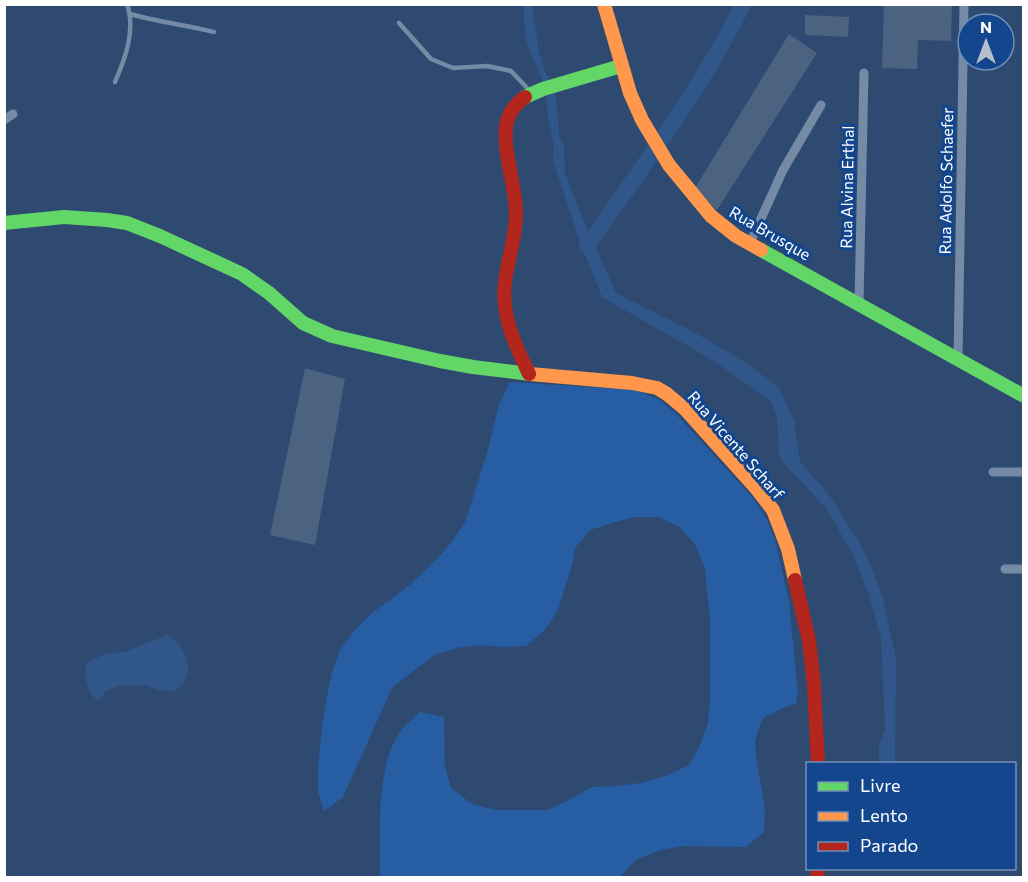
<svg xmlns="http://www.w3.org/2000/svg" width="1028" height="882" font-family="Commissioner,sans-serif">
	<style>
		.green { fill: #265da3 }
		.water { fill: #315689 }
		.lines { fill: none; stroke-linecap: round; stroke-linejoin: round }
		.river { stroke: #315689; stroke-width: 16 }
		.building { fill: #4b6281 }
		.lane { stroke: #758aa5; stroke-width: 4.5 }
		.street { stroke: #758aa5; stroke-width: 9 }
		.fast { stroke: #63d668; stroke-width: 14 }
		.slow { stroke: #ff974d; stroke-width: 14 }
		.jam { stroke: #b3261e; stroke-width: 14 }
		.labels { text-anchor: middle; stroke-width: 6; stroke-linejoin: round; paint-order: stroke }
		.street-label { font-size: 16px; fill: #fff; stroke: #13468c }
	</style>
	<rect width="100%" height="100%" fill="#2e4a71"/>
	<path class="green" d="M510,382l126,8 22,9 19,16 76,83 13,20 9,22 14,62 9,91 -2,11 -11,3 -22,11 -8,23 2,23 8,45 -1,23 -18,15 -63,-1 -23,4 -24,10 -16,17h-240c1,-44 -6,-112 23,-149 5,-5 11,-10 17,-16l24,5 1,49 6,22 21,16 24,6h52l23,-11 21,-12 24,-1 24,-3 26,-7 23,-11 11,-20 8,-22 2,-24v-78l-5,-52 -9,-23 -16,-19 -21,-10h-24l-23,6 -22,7 -15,18 -2,14 -15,48 -13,20 -19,16 -23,1 -23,-2 -24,3 -22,7 -42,33 -49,109 -19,14 -6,-19v-25l5,-47 4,-24 5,-24 8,-22 15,-20 17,-17 39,-29 24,-23 16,-18 14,-21 21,-65 13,-53z"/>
	<path class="water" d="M523,5h9l7,47 6,20 9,15 4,32 1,17 5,11 1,17 -1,6 15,40 37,83 76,38 56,33 31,24 15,32 6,42 28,31 31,49 13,26 10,28 14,62 -1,105h-14l-2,-5v-11l6,-18 -4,-91 -13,-46 -16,-39 -26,-45 -38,-40 -9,-12 -2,-38 -7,-18 -61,-42 -107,-61 -22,-55 -27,-81 1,-15 -6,-29 -2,-28 -20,-49z
		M168,635c15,11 26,28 16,47 -2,4 -8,7 -11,10l-14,-2 -14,-5h-23l-15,5 -9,11c-13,-13 -13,-19 -12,-37l18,-10 20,-2z"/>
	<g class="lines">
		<path class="river" d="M587,246c54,-78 114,-156 156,-242"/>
	</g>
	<path class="building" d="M884,4l68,2 -1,35 -33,-1 -1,29 -35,-1z
		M805,15l44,2 -1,20 -43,-2z
		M789,34l28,19 -100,157 -22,-22z
		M305,368l40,11 -30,166 -45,-10z"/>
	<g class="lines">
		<path class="lane" d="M130,14c28,8 56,11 84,18
			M399,23l32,36 22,9 34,-2 24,5 20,21
			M115,82c10,-23 21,-52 12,-78"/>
		<path class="street" d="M4,120l9,-6
			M750,243l33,-73 38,-65
			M859,303l5,-230
			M958,358l6,-354
			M993,472h31
			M1005,569h19"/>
		<path class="fast" d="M525,97l18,-8 78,-23
			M4,223l60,-6 43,3 20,3 33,13 82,38 27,19 34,30 29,13 108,25 33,6 57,7
			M761,250l263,146"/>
		<path class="slow" d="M604,4l26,89 12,27 27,45 42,51 25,20 25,14
			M530,374l102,9 25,5 10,6 19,16 70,78 17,22 15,39 7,31"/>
		<path class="jam" d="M525,97c-11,8 -18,17 -19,30 -3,26 10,59 10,87 0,31 -15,60 -11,91 2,24 14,47 24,69
			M795,580l14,60 5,45 4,79
			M817,878l1,-10"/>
	</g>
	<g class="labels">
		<g class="street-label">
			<text transform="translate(946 181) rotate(-89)" y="6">Rua Adolfo Schaefer</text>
			<text transform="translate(847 187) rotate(-89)" y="6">Rua Alvina Erthal</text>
			<text transform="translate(770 233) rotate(30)" y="6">Rua Brusque</text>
			<text transform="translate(736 445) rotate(49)" y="6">Rua Vicente Scharf</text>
		</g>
	</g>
	<rect width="1028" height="882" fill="none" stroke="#ffffff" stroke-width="12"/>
	<rect x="806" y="762" width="210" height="108" fill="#13468c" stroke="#7190ba" stroke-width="1.5"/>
	<rect x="818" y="782" width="30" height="9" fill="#63d668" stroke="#7190ba" stroke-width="1.5"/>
	<text x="860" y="792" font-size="18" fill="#ffffff">Livre</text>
	<rect x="818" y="812" width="30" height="9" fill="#ff974d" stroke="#7190ba" stroke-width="1.5"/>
	<text x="860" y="822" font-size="18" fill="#ffffff">Lento</text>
	<rect x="818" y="842" width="30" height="9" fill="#b3261e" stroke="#7190ba" stroke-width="1.5"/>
	<text x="860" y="852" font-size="18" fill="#ffffff">Parado</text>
	<g transform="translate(986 42)"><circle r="28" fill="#13468c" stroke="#7190ba" stroke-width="1.5"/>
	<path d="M0-4.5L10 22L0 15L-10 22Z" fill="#b6c0cd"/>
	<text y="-9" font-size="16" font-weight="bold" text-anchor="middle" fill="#ffffff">N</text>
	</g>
</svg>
